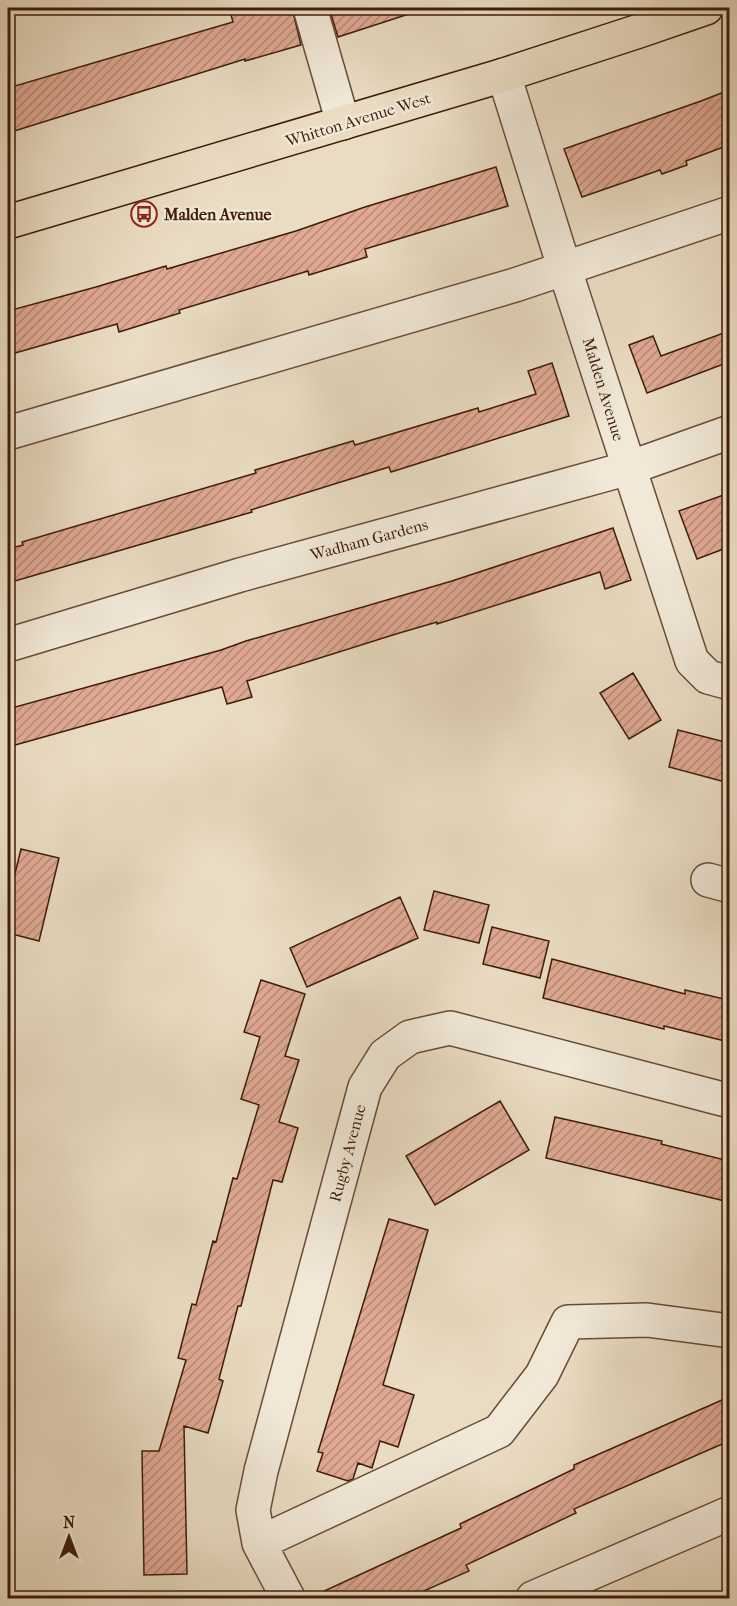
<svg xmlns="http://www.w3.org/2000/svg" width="737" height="1606" font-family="'IM FELL French Canon',serif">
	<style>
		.building { fill: url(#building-hatch); stroke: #3d1c08; stroke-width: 1.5 }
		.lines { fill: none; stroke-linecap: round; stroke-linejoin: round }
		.minor-casing { stroke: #684c37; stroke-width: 36 }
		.major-casing { stroke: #3d1c08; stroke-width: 36 }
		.minor { stroke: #f1e8d8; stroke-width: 33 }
		.major { stroke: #eadcc3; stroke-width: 33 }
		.labels { text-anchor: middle; stroke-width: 4.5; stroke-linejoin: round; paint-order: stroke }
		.street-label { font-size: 16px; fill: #3d1c08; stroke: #f1e8d8 }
		.poi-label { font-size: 16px; font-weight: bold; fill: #3d1c08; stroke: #f1e8d8; text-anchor: start }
	</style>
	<defs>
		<pattern id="building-hatch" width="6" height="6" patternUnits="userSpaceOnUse" patternTransform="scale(1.5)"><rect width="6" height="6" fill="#e0a994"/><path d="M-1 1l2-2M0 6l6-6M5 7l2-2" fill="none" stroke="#b78977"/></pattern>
	</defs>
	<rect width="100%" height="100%" fill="#eadcc3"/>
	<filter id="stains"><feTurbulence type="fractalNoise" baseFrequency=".00333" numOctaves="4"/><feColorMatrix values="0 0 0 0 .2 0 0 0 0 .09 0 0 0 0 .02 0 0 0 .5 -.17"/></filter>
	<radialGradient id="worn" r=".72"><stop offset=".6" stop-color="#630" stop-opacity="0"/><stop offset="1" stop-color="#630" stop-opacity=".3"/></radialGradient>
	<path class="building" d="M254,8h38l9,37 -56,16v-2l-237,74v-45l225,-66 -2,-7z
		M329,8h82l1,5 -74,24z
		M724,92l5,16v37l-43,16 1,4 -25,9 -2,-4 -78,27 -18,-48 137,-48z
		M496,167l12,39 -143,43 2,8 -58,18 -1,-4 -129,39 1,3 -61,19 -2,-8 -109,31v-44l88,-24 70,-21 1,3 129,-38 69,-24z
		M729,331v31l-82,31 -18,-48 24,-9 8,20z
		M552,363l17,53 -178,56 -2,-5 -138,43 1,2 -244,71v-34l15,-4 -1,-3 234,-69 -1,-3 98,-29 2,4 123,-37 1,4 57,-18 -8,-23z
		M729,493v54l-32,12 -18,-48z
		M613,528l18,52 -26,9 -5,-17 -163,52v-2l-41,12 -149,47 5,16 -25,7 -5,-17 -214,60v-38l213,-59 25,-9 206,-60z
		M633,673l28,47 -32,19 -29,-46z
		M678,730l51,13v40l-60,-16z
		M21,849l38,9 -20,83 -31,-8v-31z
		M434,891l55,14 -10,38 -55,-13z
		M400,897l18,41 -111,49 -17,-39z
		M492,927l57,14 -9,37 -57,-14z
		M552,959l133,35v-4l44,10v42l-65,-16v3l-121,-31z
		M261,980l44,14 -20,62 14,4 -20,62 19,6 -16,54 -9,-2 -32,126h-3l-19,73 4,2 -15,52 -24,-7 3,148 -43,1 -2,-124h17l27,-91 -8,-2 14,-54 4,1 17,-64 3,1 17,-64 4,1 22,-74 -18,-6 19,-62 -16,-5z
		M500,1101l29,49 -94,55 -29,-49z
		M555,1117l107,24 -1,3 68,17v41l-183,-44z
		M389,1219l39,11 -45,155 31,10 -16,52 -18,-6 -8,27 -14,-5 -5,16 -5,2 -31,-10 6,-18 -5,-1z
		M729,1397v44l-155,68 2,4 -110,52 3,6 -63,28h-99l154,-71 -1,-4 114,-55v-4z"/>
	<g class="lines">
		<g class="minor-casing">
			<path id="minor" d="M310,8l33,115
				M504,75l61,195 127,391 16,16 22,6
				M8,433l507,-148 215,-72
				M8,645l232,-70 389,-107 101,-36
				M708,880l22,6
				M259,1543l240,-112 43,-56 26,-53 79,-2 83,11
				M288,1598l-29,-55 -6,-33 8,-39 104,-384 20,-32 25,-18 40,-9 280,73
				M533,1598l197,-85"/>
		</g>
		<g class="major-casing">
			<path id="major" d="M8,222l496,-147 135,-44 67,-23"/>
		</g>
		<use href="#minor" class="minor"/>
		<use href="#major" class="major"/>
	</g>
	<defs>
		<g id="bus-ring" transform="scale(1.35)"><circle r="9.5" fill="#f1e8d8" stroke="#8f2418" stroke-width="1.5"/><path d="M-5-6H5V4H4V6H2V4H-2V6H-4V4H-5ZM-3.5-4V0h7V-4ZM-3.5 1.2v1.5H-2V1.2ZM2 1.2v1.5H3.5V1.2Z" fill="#8f2418"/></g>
	</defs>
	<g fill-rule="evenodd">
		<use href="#bus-ring" x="144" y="214"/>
	</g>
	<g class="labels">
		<g class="street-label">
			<text transform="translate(358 119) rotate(-17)" y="6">Whitton Avenue West</text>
			<text transform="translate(604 389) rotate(73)" y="6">Malden Avenue</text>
			<text transform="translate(369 539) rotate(-15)" y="6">Wadham Gardens</text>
			<text transform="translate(347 1153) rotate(-75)" y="6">Rugby Avenue</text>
		</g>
		<g class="poi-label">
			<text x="164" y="220">Malden Avenue</text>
		</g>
	</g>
	<rect width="737" height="1606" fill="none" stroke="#eadcc3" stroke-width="30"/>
	<rect x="9" y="9" width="719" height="1588" fill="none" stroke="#3d1c08" stroke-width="3"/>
	<rect x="15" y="15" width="707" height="1576" fill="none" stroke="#3d1c08" stroke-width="1.5"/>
	<g transform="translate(69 1537)" stroke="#f1e8d8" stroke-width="4.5" paint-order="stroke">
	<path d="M0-4.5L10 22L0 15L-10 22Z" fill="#3d1c08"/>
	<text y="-9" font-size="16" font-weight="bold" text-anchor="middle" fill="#3d1c08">N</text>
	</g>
	<rect width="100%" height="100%" filter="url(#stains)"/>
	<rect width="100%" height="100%" fill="url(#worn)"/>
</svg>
